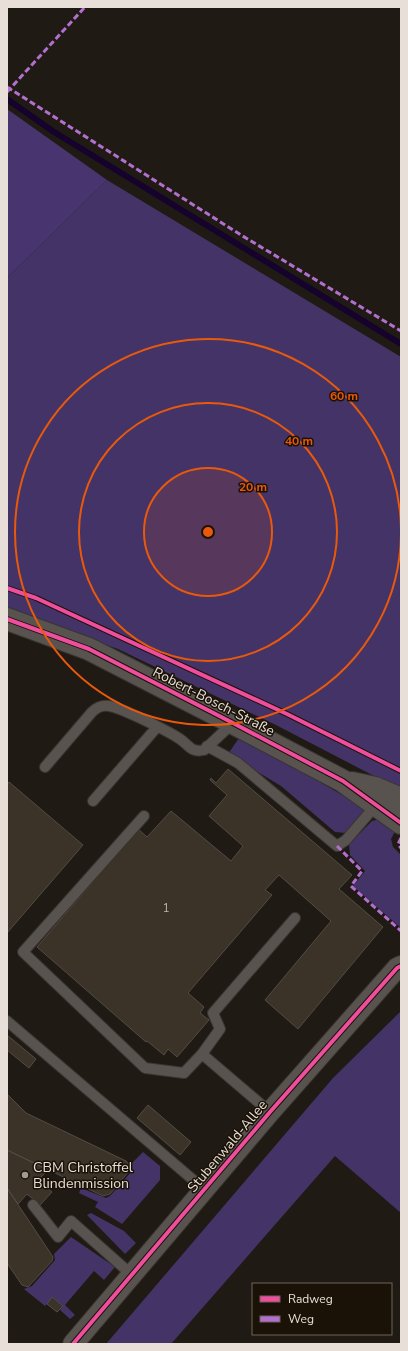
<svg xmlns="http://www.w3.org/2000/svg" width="408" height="1351" font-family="'Nunito Sans',sans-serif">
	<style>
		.green { fill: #443367 }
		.forest { fill: #48346f }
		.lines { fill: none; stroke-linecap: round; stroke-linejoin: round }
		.stream { stroke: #15022d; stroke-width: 6 }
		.building { fill: #3b3228; stroke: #524c47 }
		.lane-casing { stroke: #393531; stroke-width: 12 }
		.street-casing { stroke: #393531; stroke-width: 22 }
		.secondary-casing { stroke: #393531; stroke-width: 24 }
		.lane { stroke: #58534e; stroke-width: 10 }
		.street { stroke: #58534e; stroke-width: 20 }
		.secondary { stroke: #58534e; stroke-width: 22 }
		.quiet { stroke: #b36fd0; stroke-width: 3; stroke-dasharray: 6 3; stroke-linecap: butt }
		.cycleway-casing { stroke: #1b1207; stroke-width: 6 }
		.cycleway { stroke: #ef4d9e; stroke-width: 4 }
		.ring { fill: none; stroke: #e8590c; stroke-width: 2 }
		.poi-dot { fill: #a19a93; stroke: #1b1207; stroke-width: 1.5 }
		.labels { text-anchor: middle; stroke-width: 3; stroke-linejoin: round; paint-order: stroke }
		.number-label { font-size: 12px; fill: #bcb4ac }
		.street-label { font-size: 14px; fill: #e7dfd8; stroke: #1b1207 }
		.poi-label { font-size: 14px; fill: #e7dfd8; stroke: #1b1207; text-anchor: start }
		.centre { fill: #e8590c; stroke: #1b1207; stroke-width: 2 }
		.ring-label { font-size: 12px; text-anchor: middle; font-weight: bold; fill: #e8590c; stroke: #1b1207; stroke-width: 3; stroke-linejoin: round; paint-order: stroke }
	</style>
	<rect width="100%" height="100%" fill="#201a14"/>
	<path class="green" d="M107,180l294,177v433l-125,-65 -158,-76 -111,-39v-332z
		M239,738l57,30 72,42 -22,23 -11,-1 -54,-46 -53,-32z
		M381,819l15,10 -5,10 2,8 8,8v73l-48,-42 12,-15 -15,-16 -1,-11 23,-23z
		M401,1011v202l-66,-57 -164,188h-65l227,-266z
		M143,1152l17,14v14l-38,44 -27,-17 3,-5 -19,-9 2,-5 25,10 4,-2 21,-24v-8z
		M91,1213l33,18 12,12 -11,11 -38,-39z
		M71,1237l44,30 -11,13 -10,-9 -29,34 10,10 -5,4 -10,-9 3,-4 -10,-8 -8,8 -21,-17 8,-3 23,-26 -1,-6z"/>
	<path class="forest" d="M7,109l100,71 -100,98z"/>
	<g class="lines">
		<path class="stream" d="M7,99l47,33 347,212"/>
	</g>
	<path class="building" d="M228,769l124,106 -13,14 44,38 -85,102 -33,-29 66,-79 -52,-46 -14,15 7,5 -84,98 16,14 -4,6 9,7 -32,37 -9,-8 -4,6 -17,-14 -1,1 -109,-95 101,-118 9,8 24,-26 60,50 12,-15 -34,-30 18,-21 -17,-15 1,-2 5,5z
		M9,782l74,63 -76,88v-148z
		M7,1035l29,24 -7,9 -22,-18z
		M7,1094l19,19 100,48 5,6 -2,4 -19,23 -7,2 -96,-46z
		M148,1105l43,37 -11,13 -43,-37z
		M7,1150l41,20 -10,10 14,12 -12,13 -13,-11 -9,10 -11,-16z
		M7,1188l46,69 -1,4 -24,26 -6,-2 -15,-22z
		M52,1297l11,9 -6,6 -10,-8z"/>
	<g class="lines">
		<g class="lane-casing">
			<path id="lane" d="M207,746l31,17 99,83 9,-6 30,-35
				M45,767l47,-55c5,-5 10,-7 17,-6 13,2 59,25 71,33 9,6 11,14 24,11l29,-27
				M93,801l64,-74
				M144,816l-121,136 122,116 39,5 18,-19 68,58
				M7,1021l198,169
				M202,1054l18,-25 -7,-16 82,-95
				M33,1205l25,32 13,-16 61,54"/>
		</g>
		<g class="street-casing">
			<path id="street" d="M73,1344l197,-232 127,-144 4,-2"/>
		</g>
		<g class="secondary-casing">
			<path id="secondary" d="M7,619l82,30 144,74 110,58 58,42
				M352,783l23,5 26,11"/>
		</g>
		<use href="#lane" class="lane"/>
		<use href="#street" class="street"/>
		<use href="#secondary" class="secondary"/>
		<path class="quiet" d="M7,87l234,148 160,96
			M7,92l78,-85
			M401,838l-3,6 3,4
			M337,846l25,25 -11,15 50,45"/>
		<g class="cycleway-casing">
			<path id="cycleway" d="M7,588l29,10 251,116 114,57
				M7,619l82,30 144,74 110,58 58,42
				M73,1344l197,-232 127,-144 4,-2"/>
		</g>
		<use href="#cycleway" class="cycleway"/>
	</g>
	<circle cx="208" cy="532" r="64" fill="#e8590c" fill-opacity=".12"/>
	<g class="ring">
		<circle cx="208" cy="532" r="64"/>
		<circle cx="208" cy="532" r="129"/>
		<path d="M401 534A193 193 0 1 1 401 530"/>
	</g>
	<circle class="poi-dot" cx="25" cy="1175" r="4"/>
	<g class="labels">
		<g class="number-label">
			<text x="166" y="912">1</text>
		</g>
		<g class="street-label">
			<text transform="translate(214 701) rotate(27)" y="5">Robert-Bosch-Straße</text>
			<text transform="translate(227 1146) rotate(-50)" y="5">Stubenwald-Allee</text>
		</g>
		<g class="poi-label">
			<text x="33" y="1172">CBM Christoffel<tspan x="33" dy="16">Blindenmission</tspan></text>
		</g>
	</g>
	<circle cx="208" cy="532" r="6" class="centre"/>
	<g class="ring-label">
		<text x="344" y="400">60 m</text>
		<text x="299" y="445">40 m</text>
		<text x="253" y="491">20 m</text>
	</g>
	<rect width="408" height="1351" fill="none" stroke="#e7dfd8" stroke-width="16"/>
	<rect x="252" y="1283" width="140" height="52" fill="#1b1207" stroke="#6d645b"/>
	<rect x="260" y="1296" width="20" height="6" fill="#ef4d9e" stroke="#6d645b"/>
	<text x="288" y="1303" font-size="12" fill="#e7dfd8">Radweg</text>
	<rect x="260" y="1316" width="20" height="6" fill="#b36fd0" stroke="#6d645b"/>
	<text x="288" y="1323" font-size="12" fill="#e7dfd8">Weg</text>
</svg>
